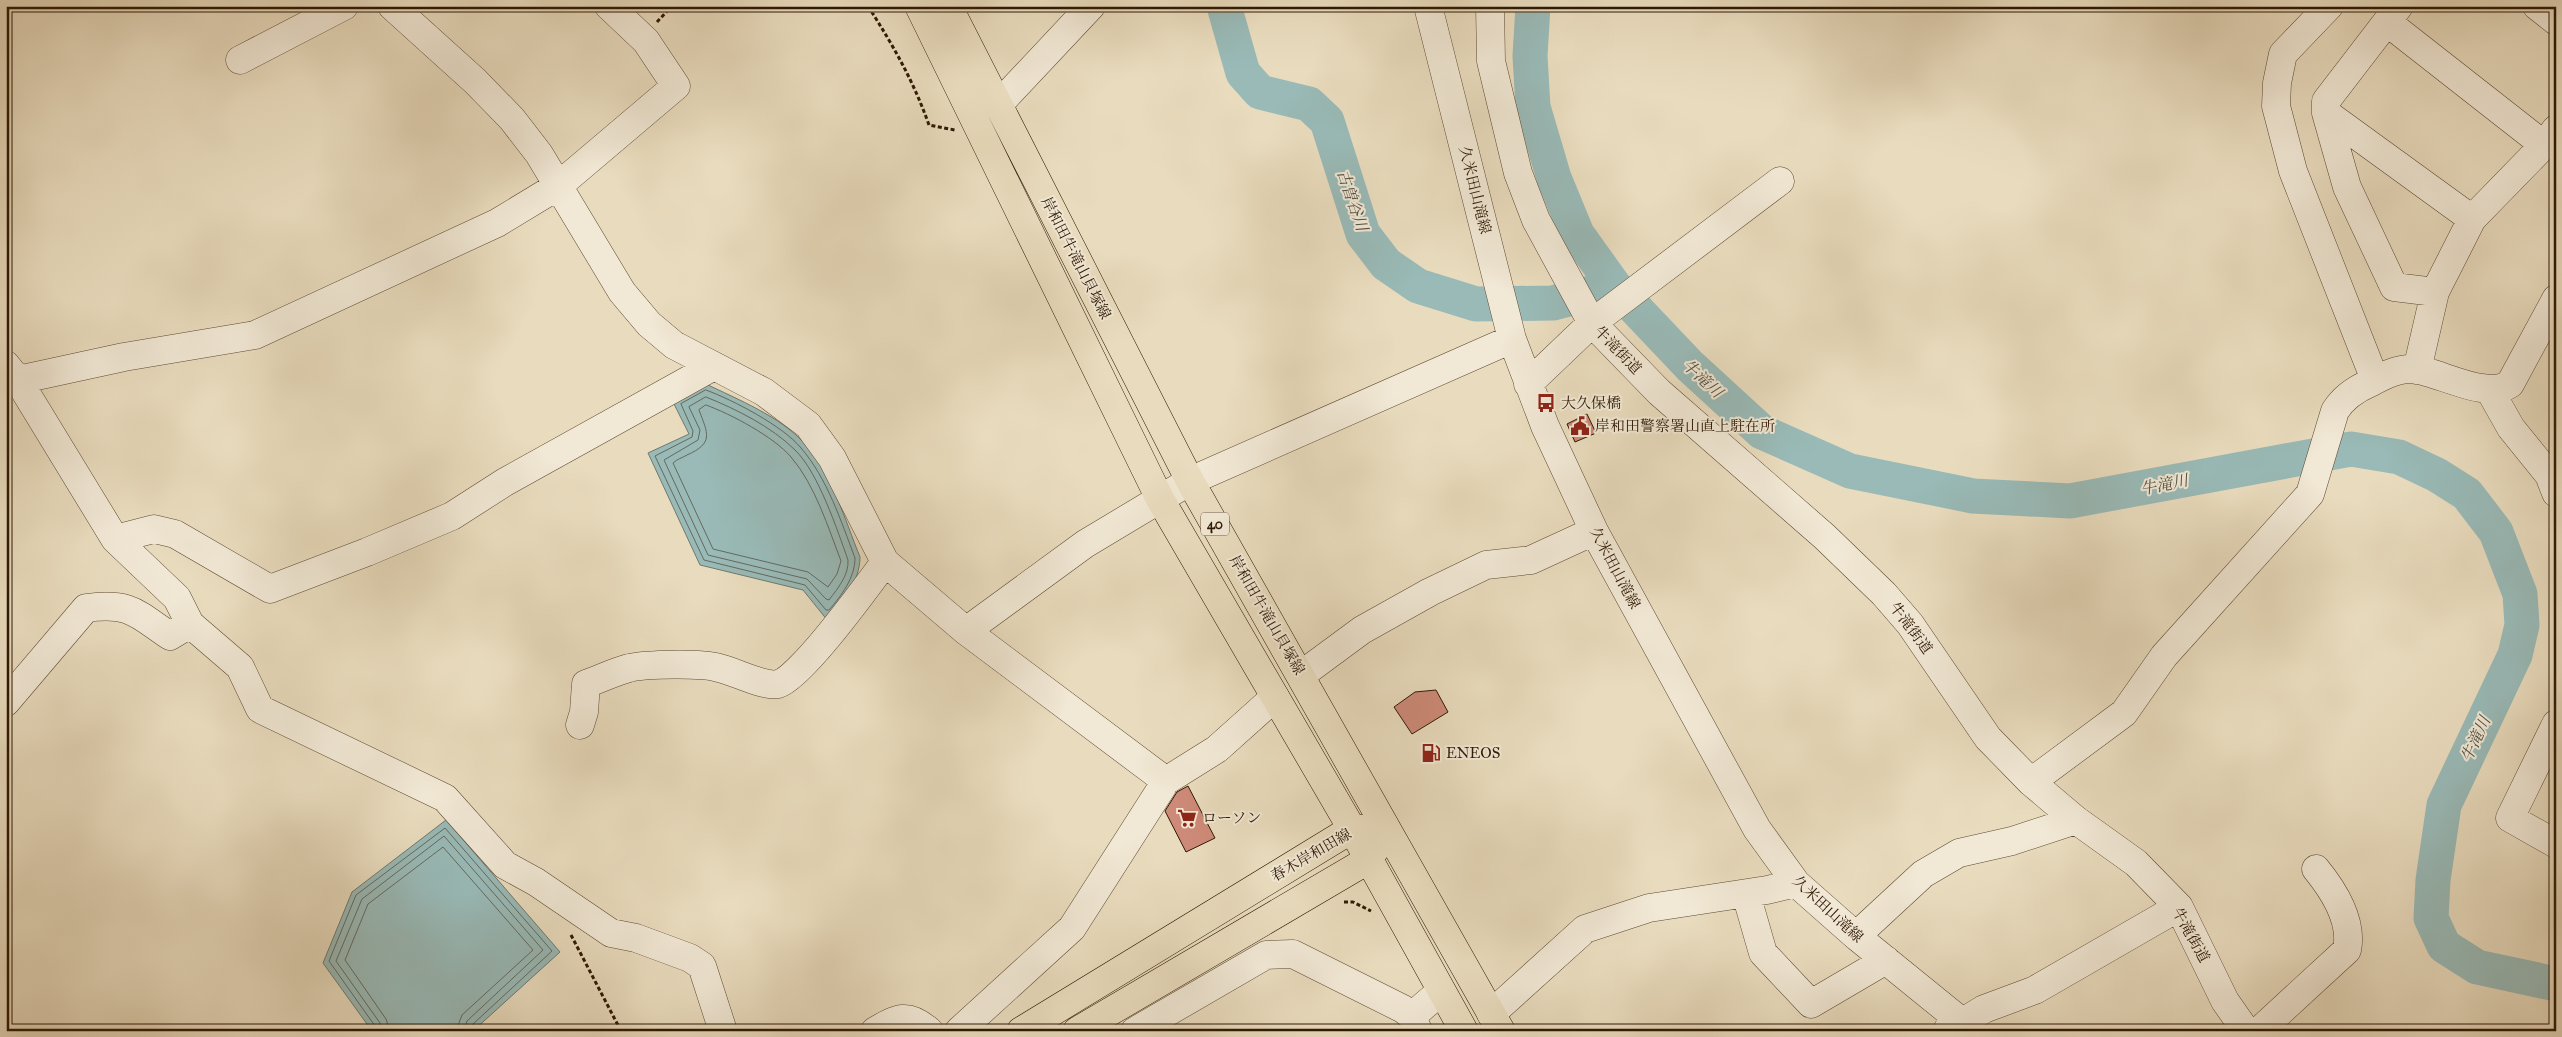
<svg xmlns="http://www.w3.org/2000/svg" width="2562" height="1037" font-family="'IM FELL Great Primer','Noto Serif JP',serif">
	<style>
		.water { fill: #99bab7; stroke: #6e796f }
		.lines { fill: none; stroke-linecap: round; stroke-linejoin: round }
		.shore { stroke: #64695e; stroke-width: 1 }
		.river { stroke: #99bab7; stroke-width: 35 }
		.building { fill: #ce8a78; stroke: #2e1804 }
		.minor-casing { stroke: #5d4932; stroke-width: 29 }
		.major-casing { stroke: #2e1804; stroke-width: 29 }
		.path { stroke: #2e1804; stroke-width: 3; stroke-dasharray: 4 2.5; stroke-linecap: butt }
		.minor { stroke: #f1e8d5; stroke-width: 28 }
		.major { stroke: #e9dcbe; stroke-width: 28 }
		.labels { text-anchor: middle; stroke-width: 4; stroke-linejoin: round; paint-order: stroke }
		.shield { fill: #f1e8d5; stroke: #685643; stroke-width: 1 }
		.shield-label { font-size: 14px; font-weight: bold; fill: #2e1804 }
		.street-label { font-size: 15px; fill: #2e1804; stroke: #f1e8d5 }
		.poi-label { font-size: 15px; fill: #2e1804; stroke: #f1e8d5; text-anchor: start }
		.water-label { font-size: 16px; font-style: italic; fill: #535143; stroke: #f1e8d5 }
	</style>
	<rect width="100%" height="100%" fill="#e9dcbe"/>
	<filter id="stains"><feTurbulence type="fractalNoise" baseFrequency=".004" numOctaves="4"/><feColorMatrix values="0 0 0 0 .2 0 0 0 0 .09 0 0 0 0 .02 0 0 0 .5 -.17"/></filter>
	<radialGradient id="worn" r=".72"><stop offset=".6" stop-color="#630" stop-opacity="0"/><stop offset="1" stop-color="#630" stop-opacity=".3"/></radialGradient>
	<path class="water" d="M706,384c31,15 75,33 98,59 28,31 41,77 56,114 0,25 -18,44 -32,64l-25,-31 -103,-25 -52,-112 41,-19 -16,-32z
		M446,820l114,132 -87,79h-101l-49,-68 29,-71z"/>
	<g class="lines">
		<path class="shore" d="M706,390c27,10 77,36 95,58 26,30 40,73 54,110 0,20 -14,38 -26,52h-3l-21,-25 -101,-25 -49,-104 37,-19 1,-6 -12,-27z
			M706,397c30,12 66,30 89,53 23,22 42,79 53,110 1,15 -10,28 -19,40l-3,-1 -19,-20 -99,-24 -44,-95 34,-20 2,-10 -11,-23z
			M706,405c25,9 68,32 85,52 24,28 37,70 50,104l-4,13 -9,13 -20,-15 -95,-23 -40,-86c4,-4 9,-5 14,-8 27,-12 21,-21 12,-45z
			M376,1031l-1,-5 -46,-65 27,-66 89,-67 107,123 -80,74 -2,6
			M382,1031l-2,-8 -44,-62 26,-62 82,-63 99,114 -76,71 -3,10
			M390,1031l-4,-12 -41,-59 23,-56 75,-57 90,103 -71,65 -6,16"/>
		<path class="river" d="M1224,6l19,67 17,19 49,12 18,17 36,113 23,30 32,22 58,18 77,-1 57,-15
			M1533,6l-3,50 3,51 21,71 23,56 38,53 75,79 72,66 88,39 123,25 97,5 281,-52 48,8 38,18 30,19 29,38 24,62 2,31 -7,30 -71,150 -11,75 -2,38 13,28 33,21 79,17"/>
	</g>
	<path class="building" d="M1587,414l9,19 -21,9 -8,-18z
		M1436,690l12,22 -36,22 -18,-27 21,-15z
		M1188,786l27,52 -29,14 -21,-41 12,-19z"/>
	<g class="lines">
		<g class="minor-casing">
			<path id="minor" d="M392,6l83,75 37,38 27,35 83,138 27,32 25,21 90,47 44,33 24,33 53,104 81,69 200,150
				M1428,6l84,333 33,87 49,105 163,298 39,54 60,53 117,95
				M1490,6l1,55 27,112 18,47 56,103 188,-142
				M2329,6l-46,48 -6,29 -1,23 17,65 82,209
				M2399,6l-73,95v12l21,74 47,100 41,5
				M2537,6l19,15
				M2387,22l157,123
				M240,60l104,-54
				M998,105l93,-99
				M2326,113l146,106
				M6,365l12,15 97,159 39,-10 21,5 95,55 97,-37 85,-36 53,-34 209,-116
				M2417,370l18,-78 37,-73 72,-74 12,-16
				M18,380l106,-23 131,-22 242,-112 61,-37 118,-100 -30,-45 -37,-35
				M1528,384l64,-61 67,69 166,145 59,57 26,30 78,114 43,44 45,38 60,43 43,44 46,94 21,30
				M2489,389l22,39 38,47 7,18
				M115,539l62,59 13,26
				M966,631l119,-87 105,-63 322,-142
				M1301,675l61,-45 68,-38 56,-27 45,-5 63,-29
				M6,702l80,-94c44,-6 50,5 84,28l20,-12 50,43 20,42 185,89 60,67 31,17 75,51 25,5 54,20 12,8 21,65
				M2556,724l-46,94 46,26
				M580,725l4,-13 2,-28c14,-5 28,-12 43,-16 17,-4 73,-5 90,0 15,3 44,19 59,16 22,-5 90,-99 107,-122
				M2031,782l93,-69 40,-57 146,-162 25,-83c8,-13 21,-22 35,-28 13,-7 28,-15 43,-14 27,3 73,31 97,15l46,-85
				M1746,894l17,59 48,51 75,-44
				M1856,936l67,-62 36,-21 53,-12 64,-21
				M1491,1014l94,-85 64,-21 118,-18 29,-7
				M1412,1016l28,-24
				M1948,1029l15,-7 21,-13 51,-19 144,-83
				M875,1031c22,-13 33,-19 54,0
				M959,1031l113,-103 94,-147 51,-32 58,-52
				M1135,1031l131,-76 27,-1 110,55 9,7 6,15
				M2259,1031l88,-81c6,-29 -13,-59 -31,-81"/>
		</g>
		<g class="major-casing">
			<path id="major" d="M919,6l241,493 192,330 112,202
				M948,6l242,475 311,550
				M1021,1031l331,-202h18
				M1077,1031l291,-171 10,-15"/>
		</g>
		<path class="path" d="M868,6c26,41 45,74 61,119l26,5
			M657,22l15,-16
			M1344,902h9l18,9
			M571,935l50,96"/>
		<use href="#minor" class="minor"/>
		<use href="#major" class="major"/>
	</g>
	<defs>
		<g id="bus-bare" transform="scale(1.5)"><path d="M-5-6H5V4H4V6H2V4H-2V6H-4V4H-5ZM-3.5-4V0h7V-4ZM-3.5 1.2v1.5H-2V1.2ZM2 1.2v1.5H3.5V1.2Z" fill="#8f2418" stroke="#f1e8d5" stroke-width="2.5" paint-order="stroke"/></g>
		<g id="civic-bare" transform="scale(1.5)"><path d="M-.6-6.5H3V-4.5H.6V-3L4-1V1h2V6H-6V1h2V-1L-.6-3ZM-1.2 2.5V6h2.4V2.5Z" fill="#8f2418" stroke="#f1e8d5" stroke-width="2.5" paint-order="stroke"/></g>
		<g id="fuel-bare" transform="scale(1.5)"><path d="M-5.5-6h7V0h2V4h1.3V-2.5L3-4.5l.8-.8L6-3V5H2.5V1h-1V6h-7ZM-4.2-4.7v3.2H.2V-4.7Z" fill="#8f2418" stroke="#f1e8d5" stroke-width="2.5" paint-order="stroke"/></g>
		<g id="supermarket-bare" transform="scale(1.5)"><path d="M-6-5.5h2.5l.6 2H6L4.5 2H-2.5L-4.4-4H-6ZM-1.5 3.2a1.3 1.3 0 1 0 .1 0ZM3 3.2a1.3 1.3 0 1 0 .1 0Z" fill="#8f2418" stroke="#f1e8d5" stroke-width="2.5" paint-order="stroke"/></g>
	</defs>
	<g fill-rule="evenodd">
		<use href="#bus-bare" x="1546" y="403"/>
		<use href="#civic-bare" x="1580" y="426"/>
		<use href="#fuel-bare" x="1431" y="753"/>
		<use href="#supermarket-bare" x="1187" y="818"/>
	</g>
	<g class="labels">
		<rect class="shield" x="1201" y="512.5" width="28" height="23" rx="4"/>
		<g class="shield-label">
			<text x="1215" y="529">40</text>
		</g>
		<g class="street-label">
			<text transform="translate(1475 190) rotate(76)" y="5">久米田山滝線</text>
			<text transform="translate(1076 258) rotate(63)" y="5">岸和田牛滝山貝塚線</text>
			<text transform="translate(1618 350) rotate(46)" y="5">牛滝街道</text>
			<text transform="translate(1615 568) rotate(62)" y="5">久米田山滝線</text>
			<text transform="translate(1267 615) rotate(60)" y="5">岸和田牛滝山貝塚線</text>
			<text transform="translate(1911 628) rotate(53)" y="5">牛滝街道</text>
			<text transform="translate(1311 855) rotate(-30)" y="5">春木岸和田線</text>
			<text transform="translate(1828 909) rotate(43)" y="5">久米田山滝線</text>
			<text transform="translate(2191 935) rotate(61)" y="5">牛滝街道</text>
		</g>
		<g class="poi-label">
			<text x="1561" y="408">大久保橋</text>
			<text x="1595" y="431">岸和田警察署山直上駐在所</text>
			<text x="1446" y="758">ENEOS</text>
			<text x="1202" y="823">ローソン</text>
		</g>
		<g class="water-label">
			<text transform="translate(1353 200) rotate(71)" y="6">古曽谷川</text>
			<text transform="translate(1703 378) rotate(43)" y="6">牛滝川</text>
			<text transform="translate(2164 484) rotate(-11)" y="6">牛滝川</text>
			<text transform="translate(2475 739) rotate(-65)" y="6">牛滝川</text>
		</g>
	</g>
	<rect width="2562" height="1037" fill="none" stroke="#e9dcbe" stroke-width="25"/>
	<rect x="8" y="8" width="2547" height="1022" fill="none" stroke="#2e1804" stroke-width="2.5"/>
	<rect x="12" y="12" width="2537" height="1012" fill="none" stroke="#2e1804"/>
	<rect width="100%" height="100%" filter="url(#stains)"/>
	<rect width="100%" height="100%" fill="url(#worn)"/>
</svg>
